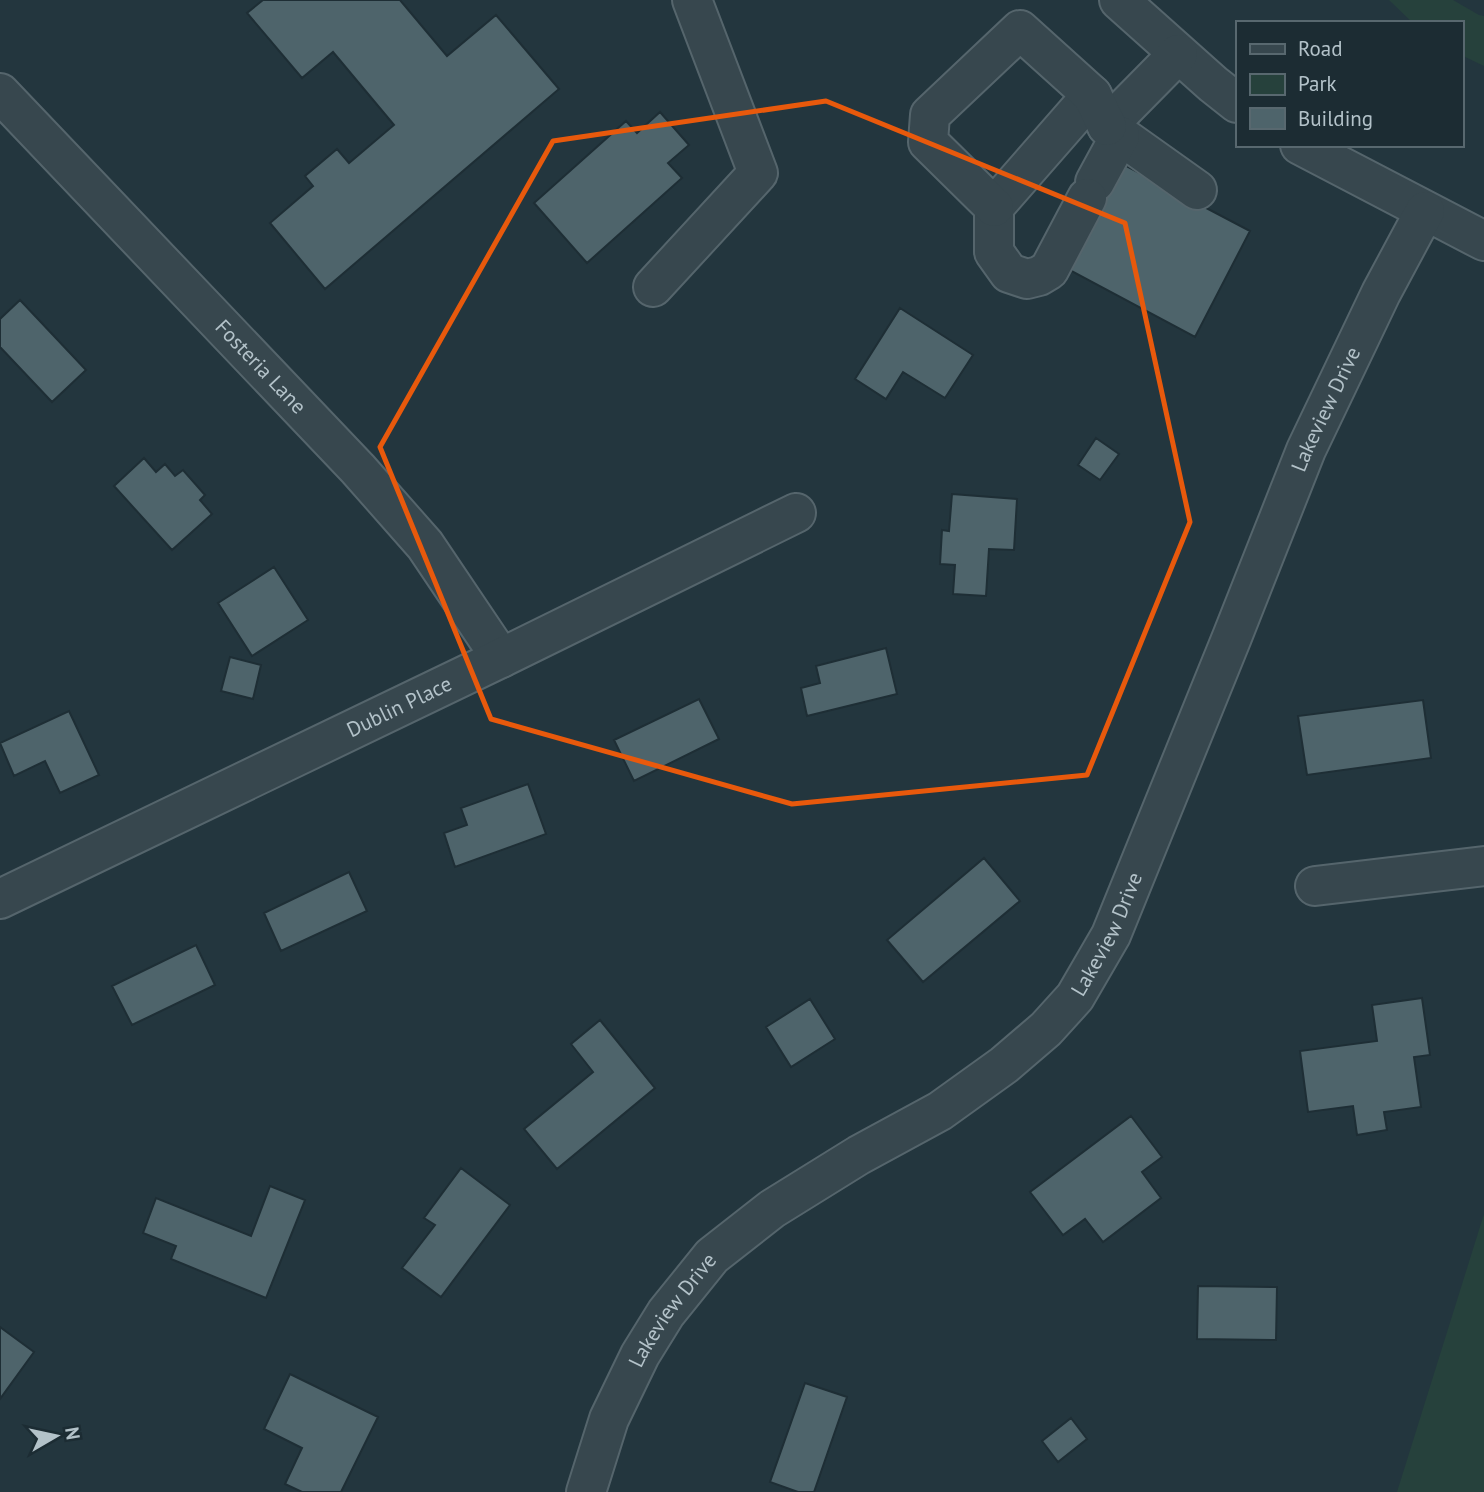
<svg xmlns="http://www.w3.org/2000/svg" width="1484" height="1492" font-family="'PT Sans',sans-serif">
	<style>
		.green { fill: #26413c }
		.building { fill: #4e646b; stroke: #1e2e35; stroke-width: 2 }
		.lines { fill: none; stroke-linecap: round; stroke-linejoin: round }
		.minor-casing { stroke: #55656c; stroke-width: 42 }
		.minor { stroke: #37474e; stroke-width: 38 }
		.marked { fill: none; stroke: #e8590c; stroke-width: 5; stroke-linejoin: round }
		.labels { text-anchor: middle; stroke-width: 7; stroke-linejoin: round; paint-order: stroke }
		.street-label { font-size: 21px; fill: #b3c2c9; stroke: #1c2c33 }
	</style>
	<rect width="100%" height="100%" fill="#23363e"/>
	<path class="green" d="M1389,0h64l26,15 5,1v50l-23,-11v-32h-48z
		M1484,1214v278h-87z"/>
	<path class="building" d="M263,0h137l47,56 49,-41 63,74 -234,200 -55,-66 43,-37 -8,-10 32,-27 12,14 45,-38 -61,-73 -31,26 -55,-65z
		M660,112l29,33 -21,18 14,15 -95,85 -53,-60 92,-82 11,12z
		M1115,160l135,71 -55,106 -133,-71 9,-75 9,-18z
		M20,300l66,70 -34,32 -52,-55v-28z
		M900,308l73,47 -28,43 -42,-26 -17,27 -31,-20z
		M1096,438l23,16 -19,26 -22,-15z
		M144,458l12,14 9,-8 10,12 8,-6 22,25 -5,5 12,14 -40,36 -58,-64z
		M952,494l65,5 -3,51 -25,-1 -3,47 -33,-2 2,-29 -15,-1 2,-34 7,1z
		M274,567l34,53 -56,36 -34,-53z
		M886,648l11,46 -90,22 -6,-28 19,-5 -4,-17z
		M230,657l31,8 -8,34 -32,-8z
		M699,699l20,40 -85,42 -20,-41z
		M1423,700l8,58 -124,17 -9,-59z
		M69,711l30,64 -39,18 -15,-32 -31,15 -14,-33z
		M528,784l18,50 -91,33 -11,-34 23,-8 -6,-17z
		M984,858l36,43 -97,81 -36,-42z
		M349,872l18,39 -86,40 -17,-38z
		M196,945l19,40 -83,40 -20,-39z
		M1422,998l8,57 -16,2 7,50 -37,5 3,18 -30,5 -4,-29 -45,6 -8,-61 77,-10 -5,-36z
		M810,999l25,40 -44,28 -25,-40z
		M600,1020l55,68 -98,81 -33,-40 69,-57 -22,-28z
		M1131,1116l31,41 -20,15 19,26 -58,44 -18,-23 -22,16 -33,-43z
		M461,1168l49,37 -69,92 -39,-29 33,-43 -11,-7z
		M270,1186l35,14 -39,98 -95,-39 5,-13 -33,-13 13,-35 95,38z
		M1198,1286l79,1 -1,53 -79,-1z
		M0,1327l34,25 -34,47z
		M290,1374l88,43 -37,75h-39l-17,-8 17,-36 -38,-19z
		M805,1383l42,14 -33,95h-16l-28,-10z
		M1071,1418l16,21 -29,23 -16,-21z"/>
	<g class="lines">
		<g class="minor-casing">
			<g id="minor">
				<path d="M1119,0l94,84 24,19"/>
				<path d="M1178,54l-71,72 90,64"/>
				<path id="s1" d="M0,93l358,376 67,76 76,113"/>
				<path d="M1300,145l184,96"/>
				<path d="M1095,182l25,-46"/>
				<path d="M1087,198l-38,72 -10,6 -12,3 -18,-6 -15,-21v-45l98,-112"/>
				<path d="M994,207l-66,-65 2,-27 90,-85 72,65 15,31"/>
				<path d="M653,287l105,-114 -66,-173"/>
				<path d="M1315,886l169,-20"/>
				<path id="s2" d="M0,899l501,-241 295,-145"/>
				<path id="s3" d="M586,1492l23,-73 31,-64 26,-42 46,-57 60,-47 87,-54 81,-44 64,-46 42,-36 29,-32 36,-62 121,-298 74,-187 75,-157 44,-82"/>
			</g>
		</g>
		<use href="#minor" class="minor"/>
	</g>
	<path class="marked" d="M826,101l299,122 65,299 -103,253 -295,29 -301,-85 -111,-272 173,-306z"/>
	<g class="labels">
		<g class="street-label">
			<text dy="7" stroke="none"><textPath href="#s1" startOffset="378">Fosteria Lane</textPath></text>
			<text dy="7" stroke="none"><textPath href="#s3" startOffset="1358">Lakeview Drive</textPath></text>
			<text dy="7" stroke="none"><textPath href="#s2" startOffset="443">Dublin Place</textPath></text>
			<text dy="7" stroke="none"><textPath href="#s3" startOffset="789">Lakeview Drive</textPath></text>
			<text dy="7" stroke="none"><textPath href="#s3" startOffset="203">Lakeview Drive</textPath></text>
		</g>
	</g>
	<rect x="1236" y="21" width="228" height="126" fill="#1c2c33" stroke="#58686f" stroke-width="2"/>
	<rect x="1250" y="44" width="35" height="10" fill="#37474e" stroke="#58686f" stroke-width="2"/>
	<text x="1298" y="56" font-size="21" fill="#b3c2c9">Road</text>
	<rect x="1250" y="74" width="35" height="21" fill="#26413c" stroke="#58686f" stroke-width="2"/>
	<text x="1298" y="91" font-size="21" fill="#b3c2c9">Park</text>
	<rect x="1250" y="108" width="35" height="21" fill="#4e646b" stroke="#58686f" stroke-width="2"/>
	<text x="1298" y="126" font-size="21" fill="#b3c2c9">Building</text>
	<g transform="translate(56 1436) rotate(81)" stroke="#1c2c33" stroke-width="5" paint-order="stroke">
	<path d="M0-5L12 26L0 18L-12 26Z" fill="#b3c2c9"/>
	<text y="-10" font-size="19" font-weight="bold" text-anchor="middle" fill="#b3c2c9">N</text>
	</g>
</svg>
